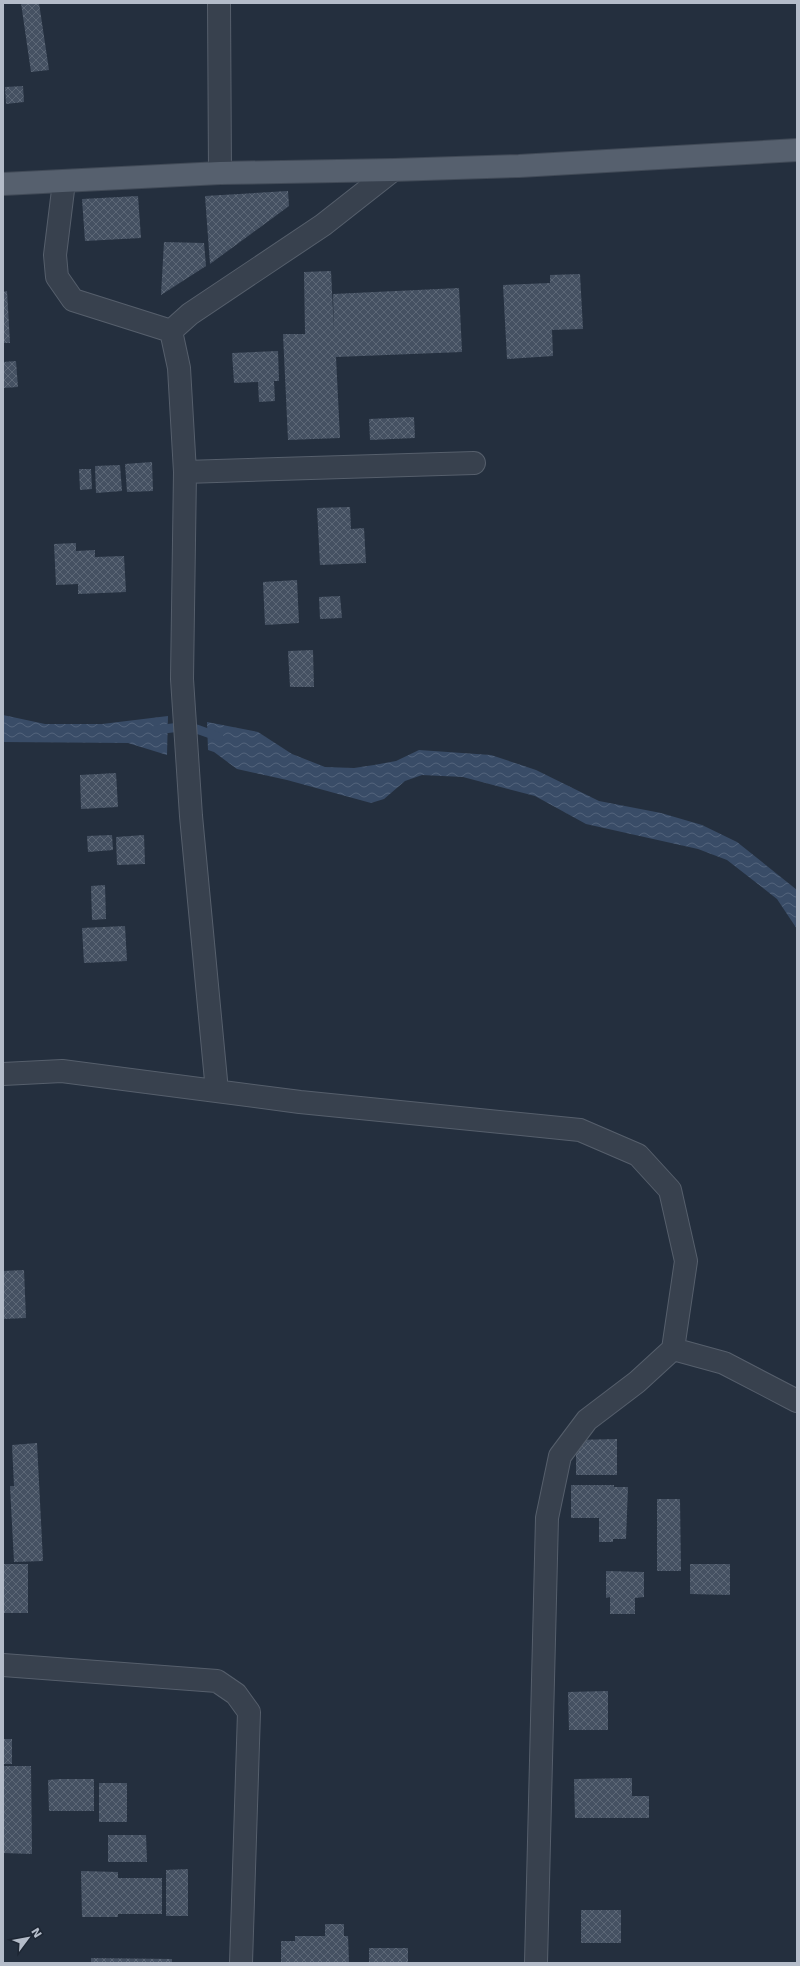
<svg xmlns="http://www.w3.org/2000/svg" width="800" height="1966" font-family="'DejaVu Sans',sans-serif">
	<style>
		.water { fill: url(#water-waves) }
		.lines { fill: none; stroke-linecap: round; stroke-linejoin: round }
		.stream { stroke: #394c67; stroke-width: 9 }
		.building { fill: url(#building-cross-hatch) }
		.minor-casing { stroke: #565f6c; stroke-width: 24 }
		.primary-casing { stroke: #414a57; stroke-width: 24 }
		.minor { stroke: #38414e; stroke-width: 22 }
		.primary { stroke: #56606e; stroke-width: 22 }
	</style>
	<defs>
		<pattern id="water-waves" width="16" height="10" patternUnits="userSpaceOnUse"><rect width="16" height="10" fill="#394c67"/><path d="M0 5q4-4 8 0t8 0" fill="none" stroke="#53647b"/></pattern>
		<pattern id="building-cross-hatch" width="8" height="8" patternUnits="userSpaceOnUse"><rect width="8" height="8" fill="#455162"/><path d="M0 0l8 8M0 8l8-8" fill="none" stroke="#5d6877"/></pattern>
	</defs>
	<rect width="100%" height="100%" fill="#242f3e"/>
	<path class="water" d="M3,715l42,9h57l66,-8 -1,39 -39,-12 -125,-1z
		M207,722l51,10 34,22 33,13 29,1 20,-3 22,-4 23,-11 72,5 45,15 63,31 62,12 41,12 35,17 60,48v39l-20,-30 -50,-39 -29,-11 -112,-25 -51,-28 -72,-19 -41,-2 -17,6 -21,18 -13,4 -84,-23 -50,-11 -23,-17 -6,-2z"/>
	<g class="lines">
		<path class="stream" d="M156,730l32,-4 31,11"/>
	</g>
	<path class="building" d="M21,3h18l10,67 -18,2z
		M23,86l1,16 -18,2 -1,-17z
		M288,191l1,15 -79,58 -5,-68z
		M138,196l3,42 -56,3 -3,-42z
		M164,242l40,1 2,23 -45,29z
		M331,271l3,61 -1,-38 126,-6 3,64 -126,5 4,81 -52,2 -5,-106h22l-1,-62z
		M580,274l3,55 -31,1 1,26 -46,3 -4,-74 47,-2v-8z
		M7,291l3,52h-7v-51z
		M278,351l1,30h-5l1,20 -16,1 -1,-20 -24,1 -2,-30z
		M16,361l2,26 -15,1v-26z
		M414,417l1,21 -45,2 -1,-21z
		M152,462l1,29 -26,1 -2,-28z
		M120,465l2,26 -26,2 -1,-27z
		M79,469h12l1,20 -12,1z
		M350,507l1,22 13,-1 2,35 -46,2 -3,-57z
		M76,543v8l19,-1v7l29,-1 2,36 -48,2v-10l-22,1 -2,-41z
		M297,580l2,43 -34,2 -2,-43z
		M340,596l2,22 -22,1 -1,-22z
		M313,650l1,37h-24l-2,-36z
		M116,773l2,34 -37,2 -1,-34z
		M112,835l1,15 -25,2 -1,-16z
		M144,835l1,29 -28,1 -1,-28z
		M105,885l1,34 -14,1 -1,-34z
		M125,926l2,35 -43,2 -2,-35z
		M24,1270l2,48 -23,1v-48z
		M617,1439v36h-41v-35z
		M37,1443l6,118 -29,1 -4,-76h4l-2,-41z
		M571,1485h43v2h14l-2,52h-13v3h-14v-24h-28z
		M657,1499h23l1,72h-24z
		M3,1564h25v49h-24z
		M690,1564h40v31l-40,-1z
		M606,1571l38,1v25l-9,1v16h-25v-17l-4,1z
		M608,1691v39h-39l-1,-38z
		M3,1739h9v25h-9z
		M3,1766h28l1,88 -29,-1z
		M632,1778v18h17v22h-74l-1,-39z
		M60,1779h34v32h-45l-1,-31z
		M99,1783h28v39h-28z
		M108,1835h38l1,27h-39z
		M188,1869v47h-22v-46z
		M81,1871l37,1v6h44v36h-44v3h-36z
		M581,1910h40v33h-40z
		M325,1924h19v12h4l1,27h-68v-22h14v-5h30z
		M369,1948h39v15h-39z
		M91,1958l81,1v4h-81z"/>
	<g class="lines">
		<g class="minor-casing">
			<path id="minor" d="M219,3l1,170
				M64,182l-9,73 2,22 16,23 98,31
				M185,472l289,-9
				M3,1074l59,-3 238,31 280,28 58,25 32,35 16,71 -13,88
				M217,1091l-26,-275 -9,-137 3,-207 -6,-104 -8,-37 19,-17 133,-89 70,-55
				M3,1665l214,16 19,13 13,18 -8,251
				M536,1963l11,-445 13,-62 27,-36 50,-38 36,-33 51,14 73,38"/>
		</g>
		<g class="primary-casing">
			<path id="primary" d="M3,184l217,-11 173,-3 126,-4 278,-16"/>
		</g>
		<use href="#minor" class="minor"/>
		<use href="#primary" class="primary"/>
	</g>
	<rect width="800" height="1966" fill="none" stroke="#b4bcc9" stroke-width="8"/>
	<g transform="translate(28 1938) rotate(58)" stroke="#1d2633" stroke-width="3" paint-order="stroke">
	<path d="M0-3L7 15L0 10L-7 15Z" fill="#b4bcc9"/>
	<text y="-6" font-size="11" font-weight="bold" text-anchor="middle" fill="#b4bcc9">N</text>
	</g>
</svg>
